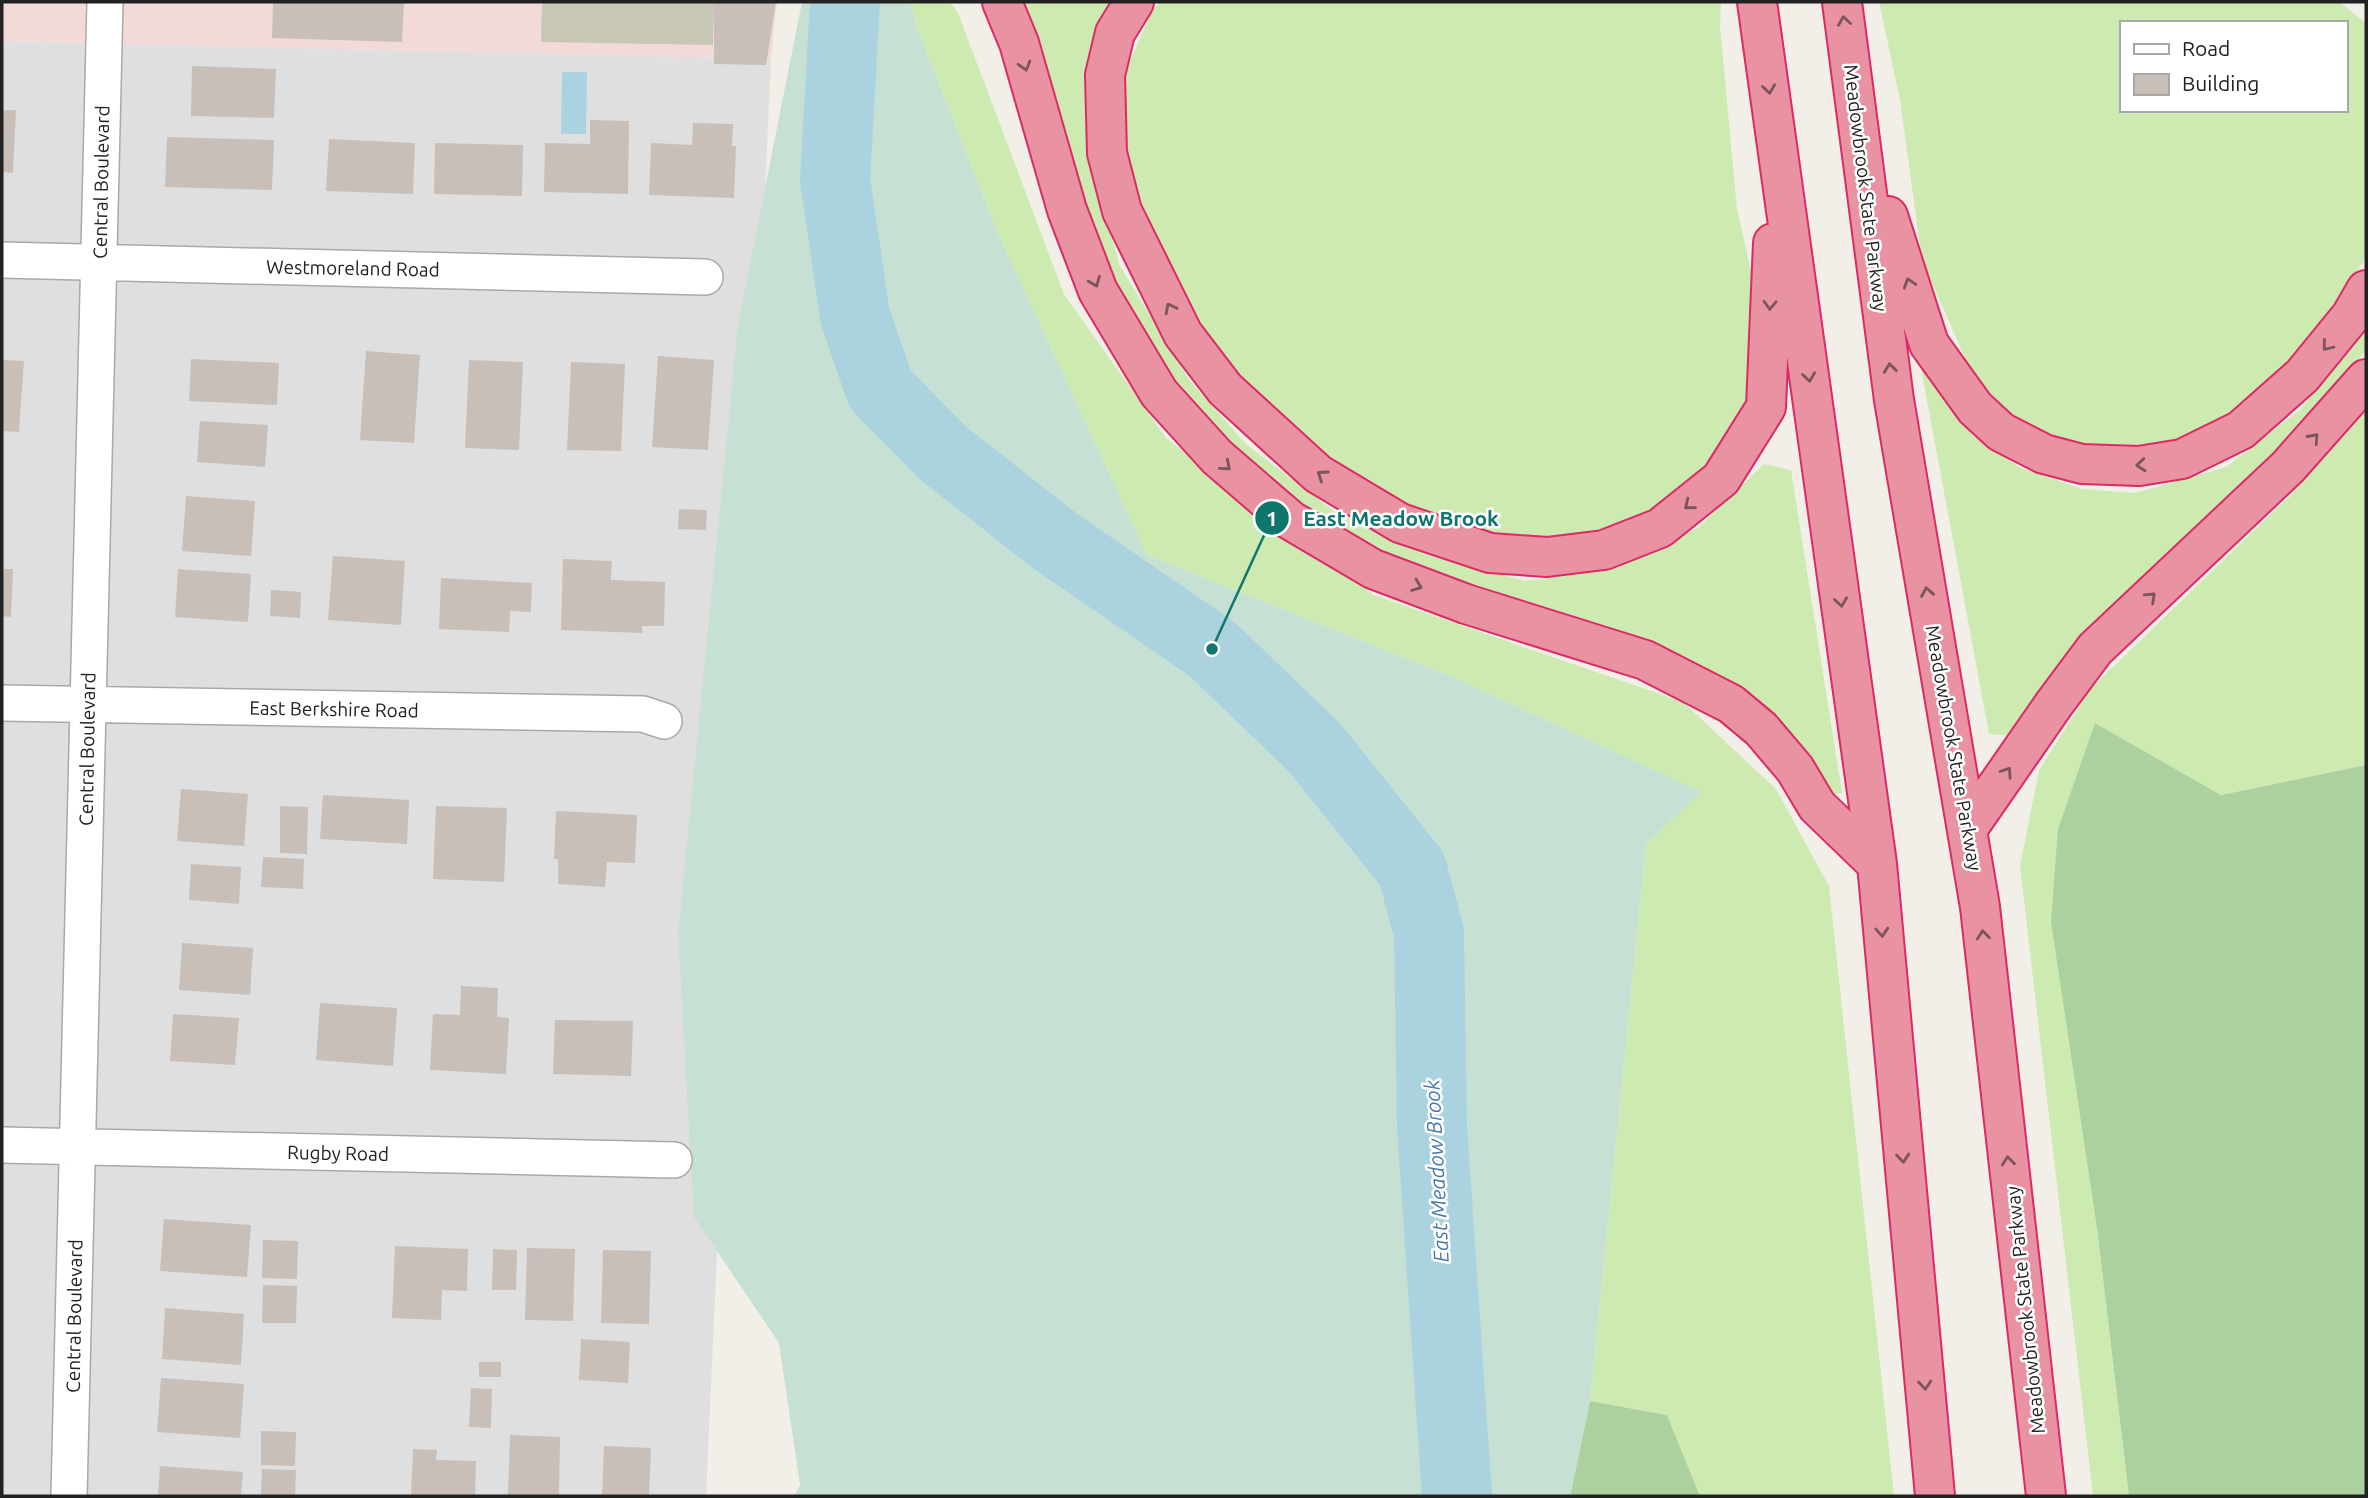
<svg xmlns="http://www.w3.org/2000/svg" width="2368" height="1498" font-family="Ubuntu,sans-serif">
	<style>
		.residential { fill: #e0dfdf }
		.commercial { fill: #f2dad9 }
		.construction { fill: #c7c7b4 }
		.grass { fill: #cdebb0; fill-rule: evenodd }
		.forest { fill: #add19e }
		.wetland { fill: #c6e0d4 }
		.water { fill: #aad3df }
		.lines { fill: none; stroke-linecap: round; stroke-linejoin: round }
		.river { stroke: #aad3df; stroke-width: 70 }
		.building { fill: #c7bfb8 }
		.minor-casing { stroke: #a9a9a9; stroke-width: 38 }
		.motorway-casing { stroke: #dc2a67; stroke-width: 42 }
		.minor { stroke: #fff; stroke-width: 35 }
		.motorway { stroke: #e892a2; stroke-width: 38 }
		.oneway { stroke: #7b545c }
		.labels { text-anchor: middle; stroke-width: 5; stroke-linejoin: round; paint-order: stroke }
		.street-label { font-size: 19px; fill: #222; stroke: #fff }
		.water-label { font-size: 21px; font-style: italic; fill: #4a7aab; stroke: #fff }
		.leader { fill: none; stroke: #0f766e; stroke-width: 2.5 }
		.callout-dot { fill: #0f766e; stroke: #fff; stroke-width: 2.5 }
		.mark-label { font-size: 21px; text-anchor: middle; font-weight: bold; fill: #fff }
		.callout-label { font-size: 21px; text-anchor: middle; font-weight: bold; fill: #0f766e; stroke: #fff; stroke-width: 5; stroke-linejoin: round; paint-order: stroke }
	</style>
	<rect width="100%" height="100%" fill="#f2efe9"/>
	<path class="residential" d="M2,41l769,18 -65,1437h-704z"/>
	<path class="commercial" d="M2,2h775l-6,57 -769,-18z"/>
	<path class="construction" d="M542,2h172l-1,43 -172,-3z"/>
	<path class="grass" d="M910,2h40l8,11 106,281 102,144 208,157 309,107 93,87 53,97 65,610h-194l-33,-81 -77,-14 56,-557 54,-52 -245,-114 -308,-123 -151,-326 -78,-199z
		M1014,2h101l-27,79 1,82 31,103 70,115 57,64 87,66 90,43 102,27 92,-13 81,-41 65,-63 27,6 51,323 -16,2 -42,-63 -369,-161 -86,-40 -87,-70 -65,-70 -71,-113z
		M1160,2h561l-1,24 17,183 25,110 -6,64 -39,74 -94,77 -119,9 -107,-36 -104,-71 -76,-79 -70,-127 -20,-56 -7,-90 33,-75z
		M1879,2h460l27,21v234l-39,63 -96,102 -92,34 -103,-17 -52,-38 -62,-141 -22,-160zM2121,23h224v87h-224z
		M2366,323v27l-19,26 -333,360 -25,-2 -71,-382 54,83 47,32 63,22 53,4 91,-26 74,-57z
		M2366,411v354l-145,30 -126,-72 2,505 32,268h-36l-73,-630 19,-96 52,-82 201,-194z"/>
	<path class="forest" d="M2095,723l126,72 145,-30v731h-237l-32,-268 -46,-306 7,-93z
		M1590,1401l77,14 33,81h-130z"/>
	<path class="wetland" d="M802,2h108l8,28 78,199 151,326 308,123 246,114 -55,52 -56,557 -20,95h-776l6,-11 -21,-142 -85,-126 -16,-283 60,-610z"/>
	<path class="water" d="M562,72h25l-1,62h-25z"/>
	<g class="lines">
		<path class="river" d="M845,2l-10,178 20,136 25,73 63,64 112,88 157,108 103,99 97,121 17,64 3,194 25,369"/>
	</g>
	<path class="building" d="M273,2h131l-2,40 -130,-4z
		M714,2h62l-10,63 -52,-1z
		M192,66l84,3 -2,49 -83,-2z
		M2,110h14l-3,63 -11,-1z
		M590,120l39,1 -1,73 -84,-2 1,-49 45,1z
		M693,123l40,1 -1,22h4l-2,52 -85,-3 2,-52 41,2z
		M167,137l107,3 -2,50 -107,-3z
		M329,139l86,4 -2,51 -87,-3z
		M435,143l88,2 -1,51 -88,-2z
		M366,351l54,4 -6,88 -54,-3z
		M658,356l56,4 -6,90 -56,-3z
		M191,359l88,4 -2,42 -88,-4z
		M2,360l22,1 -5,71 -17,-1z
		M469,360l54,2 -4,88 -54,-2z
		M571,362l54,2 -4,87 -54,-1z
		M200,421l68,4 -3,42 -68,-5z
		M186,496l69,5 -4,55 -69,-5z
		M679,509l28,1 -1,20 -28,-1z
		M333,556l72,5 -4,64 -73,-5z
		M563,559l49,2 -1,19 54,2 -1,44h-22v7l-81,-3z
		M2,569h11l-2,48 -9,-1z
		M178,569l73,5 -3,48 -73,-5z
		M441,578l91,5 -1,29 -21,-1 -1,21 -70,-3z
		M271,590l30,2 -1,26 -30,-2z
		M181,789l67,5 -4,52 -67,-5z
		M323,795l86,5 -2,44 -87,-5z
		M280,806l28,1 -1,47 -27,-1z
		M436,806l71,2 -3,74 -71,-3z
		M556,811l81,4 -2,48 -28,-1 -2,25 -47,-3v-25h-4z
		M263,857l41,2 -1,30 -42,-2z
		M191,864l50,3 -2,37 -50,-4z
		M182,943l71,5 -3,47 -71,-5z
		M461,986l37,2 -1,29 12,1 -3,56 -76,-4 3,-56 27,1z
		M320,1003l77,5 -4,58 -77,-6z
		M173,1014l66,4 -4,47 -65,-4z
		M555,1020l78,1 -2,55 -78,-2z
		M164,1219l87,6 -4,52 -87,-6z
		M263,1240l35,1 -1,38 -35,-1z
		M395,1246l73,3 -1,42 -25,-1 -1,30 -49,-2z
		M527,1248l48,1 -2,72 -48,-1z
		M493,1249l24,1 -1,40h-24z
		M603,1250l48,1 -2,73 -48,-1z
		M263,1285l34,1 -1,37h-34z
		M165,1308l79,6 -3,51 -79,-6z
		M581,1339l49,3 -2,41 -49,-3z
		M479,1362h22v15h-22z
		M161,1378l83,6 -4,54 -83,-6z
		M471,1388l21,1 -1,39 -22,-1z
		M261,1431l35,1 -1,34 -34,-1z
		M510,1435l50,2 -1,59h-51z
		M604,1446l47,2 -2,48h-47z
		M413,1449l24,1 -1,10 40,1 -1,35h-64z
		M160,1466l83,6 -2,24h-83z
		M262,1469l34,1 -1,26h-34z"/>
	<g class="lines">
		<g class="minor-casing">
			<path id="minor" d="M2,260l703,17
				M2,703l641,11 21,7
				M2,1145l672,15
				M69,1496l36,-1494"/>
		</g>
		<g class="motorway-casing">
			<path id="motorway" d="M1002,2l17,41 48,167 31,81 61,102 58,64 73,63 83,49 93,35 179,56 86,44 30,25 34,40 22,37 60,58
				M1134,2l-19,31 -10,42 2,78 15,58 61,123 42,55 93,85 82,49 90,30 57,4 57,-7 56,-22 61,-49 45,-72 7,-164
				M1757,2l120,862 58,632
				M1842,2l52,398 86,507 66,589
				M1888,216l41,128 46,64 26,24 43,22 38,10 57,2 43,-7 59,-29 61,-54 49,-60 15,-26
				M1968,828l86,-124 41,-55 193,-182 78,-88"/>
		</g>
		<use href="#minor" class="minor"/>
		<use href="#motorway" class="motorway"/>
	</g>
	<defs><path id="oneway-chevron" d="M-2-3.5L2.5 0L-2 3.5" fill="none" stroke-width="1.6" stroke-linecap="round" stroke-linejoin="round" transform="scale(1.75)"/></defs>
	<g class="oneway">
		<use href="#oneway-chevron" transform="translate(1844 21) rotate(-98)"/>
		<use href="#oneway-chevron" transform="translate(1025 66) rotate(74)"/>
		<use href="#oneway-chevron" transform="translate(1769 89) rotate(82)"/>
		<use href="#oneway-chevron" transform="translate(1095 282) rotate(68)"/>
		<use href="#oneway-chevron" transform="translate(1909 283) rotate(-108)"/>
		<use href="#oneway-chevron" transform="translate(1770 305) rotate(92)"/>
		<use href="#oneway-chevron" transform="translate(1170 308) rotate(-117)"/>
		<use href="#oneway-chevron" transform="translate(2327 346) rotate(129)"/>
		<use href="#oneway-chevron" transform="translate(1890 368) rotate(-97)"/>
		<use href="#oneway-chevron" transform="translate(1809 377) rotate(82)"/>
		<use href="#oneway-chevron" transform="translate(2314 438) rotate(-48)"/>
		<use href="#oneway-chevron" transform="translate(2141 465) rotate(175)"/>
		<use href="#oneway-chevron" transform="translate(1226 466) rotate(41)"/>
		<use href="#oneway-chevron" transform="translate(1322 475) rotate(-145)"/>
		<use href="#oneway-chevron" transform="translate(1689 505) rotate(141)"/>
		<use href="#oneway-chevron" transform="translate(1417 586) rotate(21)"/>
		<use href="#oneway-chevron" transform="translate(1927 592) rotate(-100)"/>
		<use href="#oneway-chevron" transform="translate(2151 597) rotate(-43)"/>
		<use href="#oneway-chevron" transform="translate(1841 602) rotate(82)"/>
		<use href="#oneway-chevron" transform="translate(2007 772) rotate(-56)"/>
		<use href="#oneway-chevron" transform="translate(1882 932) rotate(86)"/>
		<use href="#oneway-chevron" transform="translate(1983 935) rotate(-96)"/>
		<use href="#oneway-chevron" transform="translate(1903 1158) rotate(85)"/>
		<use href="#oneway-chevron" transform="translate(2008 1161) rotate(-96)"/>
		<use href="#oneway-chevron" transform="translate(1925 1385) rotate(85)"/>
	</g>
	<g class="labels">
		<g class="street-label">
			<text transform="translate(101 182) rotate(-89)" y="7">Central Boulevard</text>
			<text transform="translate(1866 188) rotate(83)" y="7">Meadowbrook State Parkway</text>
			<text transform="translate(353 268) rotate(1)" y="7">Westmoreland Road</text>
			<text transform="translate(334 709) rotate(1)" y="7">East Berkshire Road</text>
			<text transform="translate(1954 748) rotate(80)" y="7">Meadowbrook State Parkway</text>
			<text transform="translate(87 749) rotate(-89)" y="7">Central Boulevard</text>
			<text transform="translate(338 1153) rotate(1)" y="7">Rugby Road</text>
			<text transform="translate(2025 1310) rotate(-96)" y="7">Meadowbrook State Parkway</text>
			<text transform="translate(74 1316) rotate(-89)" y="7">Central Boulevard</text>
		</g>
		<g class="water-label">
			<text transform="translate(1437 1171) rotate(-93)" y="7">East Meadow Brook</text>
		</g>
	</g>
	<path class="leader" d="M1212 649L1272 518"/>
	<g class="callout-dot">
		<circle cx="1212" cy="649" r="7"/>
		<circle cx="1272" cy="518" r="18"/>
	</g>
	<g class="mark-label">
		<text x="1272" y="526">1</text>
	</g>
	<g class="callout-label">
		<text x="1401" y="526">East Meadow Brook</text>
	</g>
	<rect width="2368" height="1498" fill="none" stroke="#222222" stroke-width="7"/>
	<rect x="2120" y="21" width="228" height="91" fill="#ffffff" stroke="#a7a7a7" stroke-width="2"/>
	<rect x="2134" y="44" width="35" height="10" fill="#ffffff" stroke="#a7a7a7" stroke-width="2"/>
	<text x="2182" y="56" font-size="21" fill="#222222">Road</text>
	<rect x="2134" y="74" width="35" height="21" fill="#c7bfb8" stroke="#a7a7a7" stroke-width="2"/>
	<text x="2182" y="91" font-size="21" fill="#222222">Building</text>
</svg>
